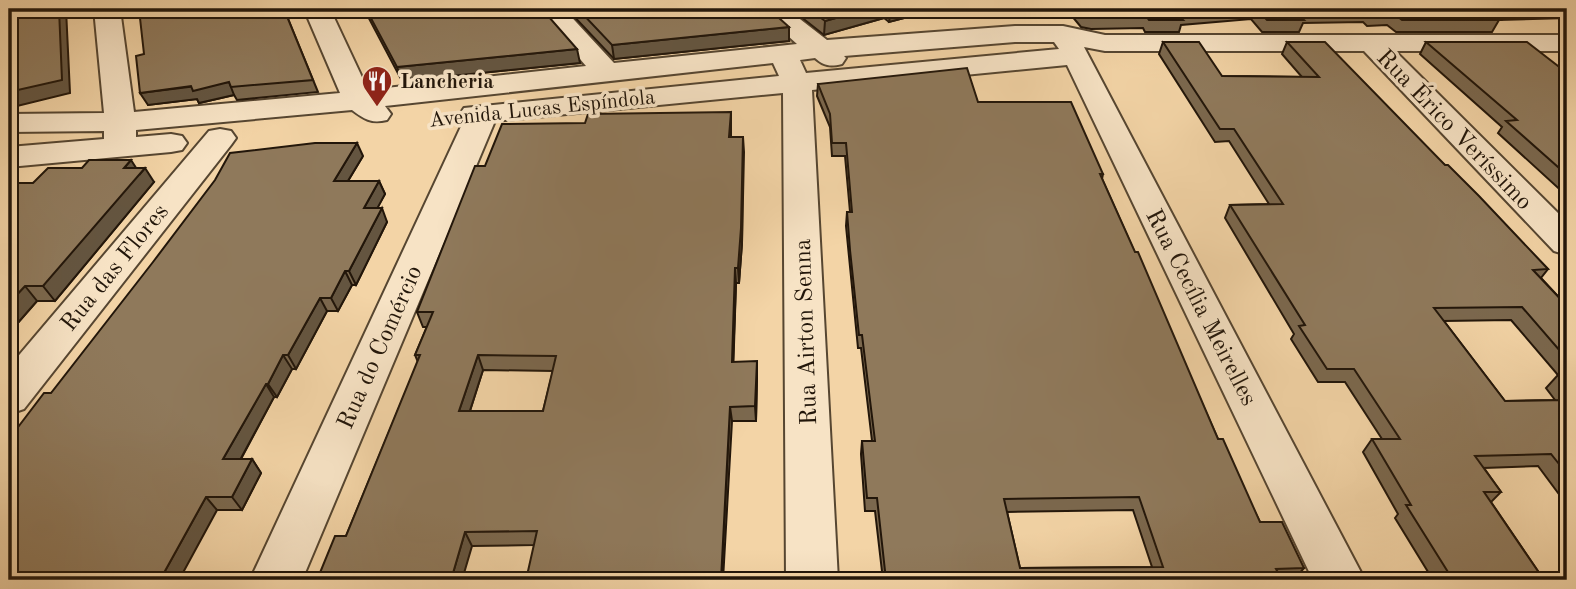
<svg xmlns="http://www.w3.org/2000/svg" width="1576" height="589" font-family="'Old Standard TT',serif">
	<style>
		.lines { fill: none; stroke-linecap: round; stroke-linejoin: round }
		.minor-casing { stroke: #564631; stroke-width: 4 }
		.minor { fill: #f7e3c5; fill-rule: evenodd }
		.wall { fill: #7b684e; stroke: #22160a; stroke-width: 2; fill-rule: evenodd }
		.shaded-wall { fill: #645540; stroke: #22160a; stroke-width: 2 }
		.building { fill: #8f795b; stroke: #22160a; stroke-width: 2; fill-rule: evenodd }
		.labels { text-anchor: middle; stroke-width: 7; stroke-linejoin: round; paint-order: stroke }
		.far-poi-label { font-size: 21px; font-weight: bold; fill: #22160a; stroke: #f7e3c5; text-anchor: start }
		.far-street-label { font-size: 21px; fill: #22160a; stroke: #f7e3c5 }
		.street-label { font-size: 24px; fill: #22160a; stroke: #f7e3c5 }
	</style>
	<rect width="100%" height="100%" fill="#f3d4a6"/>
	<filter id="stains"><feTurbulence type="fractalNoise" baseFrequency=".00286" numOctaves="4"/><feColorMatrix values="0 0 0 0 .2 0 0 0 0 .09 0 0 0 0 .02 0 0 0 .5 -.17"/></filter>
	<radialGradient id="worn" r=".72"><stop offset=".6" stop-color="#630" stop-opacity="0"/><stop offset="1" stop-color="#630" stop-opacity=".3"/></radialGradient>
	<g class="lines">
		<g class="minor-casing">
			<path id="minor" d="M94,9h26l14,103 206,-19 -36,-84h26l38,81 218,-24 -49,-57h27l50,54 183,-19 -39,-35h29l40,31 188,-14h48l42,9h462v16h-172l172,171v33l-13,-4 -190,-200h-259l-21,-4 281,533h-52l-246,-515 -255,25 26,490h-52l-3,-487 -288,28 -193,459h-52l214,-460 -4,-6 4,-6 315,-32 -6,-13 -388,43 6,8 -4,6c-16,4 -23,-1 -35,-10l-216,20v7l35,-3 11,2 5,7 -5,7 -11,2 -162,15v-20l95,-8v-8l-95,1v-18l95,-1zM1015,42h39l5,7 -253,24 -6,-13 15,-2c9,8 15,9 27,6l4,-6 -2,-2z
				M220,129l11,2 5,7 -5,7 -207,264 -15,5v-47l200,-236z"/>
		</g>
		<use href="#minor" class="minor"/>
	</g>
	<path class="wall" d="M284,9l34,83 -81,8 -3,-5 -35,8 -2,-4 -49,6 -4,-51z
		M364,9h178l38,54 -178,18z
		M567,9h202l20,32 -175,18z
		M791,9h148l-50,13 -5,-4 -60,17z
		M1066,9h501v9l-68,2 -7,12h-96l-9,-7 -20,1 -4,-4 -60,1 -4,9h-37l-11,-13 -70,6 -2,7h-34l-2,-4 -52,1 -10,-2z
		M1163,42l59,34 80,1 -20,-23 5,-12 158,123 103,104 -7,9 26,28v199l-29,-39 -54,2 17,24 -10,10 53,78h-111l-38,-62 3,-4 -35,-62 9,-13h10l-37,-57h-27l-27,-43 3,-5 -69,-116 5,-13 39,-1 -40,-63 -14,1 -56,-88zM1511,320l47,55 -12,13 9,12 -50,1 -61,-80z
		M1426,42l141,31v123l-69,-63 4,-6 -82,-73z
		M818,84l160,18 125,72 -1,5 116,260 42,83 44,46 -10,12h-411l-8,-69h-10l-4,-57 1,-13h10l-11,-93h-3l-12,-122 1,-14h3l-5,-56h-13l-2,-29 -13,-31zM1133,510l19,57 -132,1 -13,-56z
		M731,112v25h12l1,15 -2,91 -3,40h-3l-3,79 24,14 -1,45h-24l-198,124 -62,1 -126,-10 72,-174 -3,-7 12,-28h-4l-6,-15 68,-146zM483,370l70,1 -10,40h-73z
		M363,156l-15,25h31l6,13 -8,14 10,14 -31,63h-4l-14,26h-11l-31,58h-4l-15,28h-3l-33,62h11l9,14 -19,37h-25l-166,-117z
		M136,168l18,14 -99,119h-18l-28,32 24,-150z"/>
	<path class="shaded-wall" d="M59,9h7l4,84 -61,15v-16z
		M869,9h15v9l-60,17 1,-14z
		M891,9h48l-50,13z
		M789,27v14l-175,18 -2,-14z
		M577,49l3,14 -178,18 -5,-14z
		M229,82l5,13 -35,8 -2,-4 -49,6 -8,-12z
		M731,112v14l-1,25 -1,-14z
		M743,137l-1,106 -3,40 -1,-15z
		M357,143l6,13 -23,38 -6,-13z
		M131,160l9,14 5,-6 9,14 -99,119 -12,-15 81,-118z
		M379,181l6,13 -15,28 -6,-14z
		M382,208l5,14 -31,63 -7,-14z
		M735,268l1,15 -3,93 -1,-14z
		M345,271l7,14 -14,26 -7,-13z
		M25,286l12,15 -28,32v-30z
		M320,298l7,13 -31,58 -8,-14z
		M283,355l9,14 -15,28 -9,-13z
		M478,355l5,15 -18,56 -6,-15z
		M757,361v15l-1,45 -1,-15z
		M266,384l8,13 -41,76 -10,-14z
		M730,407l2,14 -9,159h-2z
		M252,459l9,14 -19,37 -10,-13z
		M206,497l11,13 -38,70h-19z
		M465,532l7,14 -10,34h-11z"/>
	<path class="building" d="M9,9h50l3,71 -53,12z
		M139,9h145l29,71 -82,7 -2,-5 -36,9 -2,-5 -51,7 -4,-37 8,-2z
		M366,9h176l35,40 -180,18z
		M578,9h191l20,18 -177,18z
		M809,9h60l-44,12z
		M1078,9h158l-59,5 6,6h-34l-3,-4 -52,1 -10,-2z
		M1257,9h230h-3l16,11h-98l-9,-7 -20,1 -4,-4 -74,1 9,9h-37z
		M1163,42h36l23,34 97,1 -32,-35h38l120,123h3l31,31 69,73 -15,1 34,36v53l-45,-52 -88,1 71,93 62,-1v74l-16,-20 -76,2 26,36h-17l60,88h-91l-47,-75h5l-39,-66h28l-46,-70h-27l-28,-43 6,-1 -75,-120 53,-1 -49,-75h-14z
		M1426,42h101l40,31v102l-61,-54 11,-1z
		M967,68l11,34h93l32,72h-3l35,78h3l80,187h5l37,83h22l22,46 -28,1 6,11h-396l-9,-82h-10l-5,-57h13l-13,-106h-3l-9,-85 -3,-38h5l-6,-69h-14l-2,-29 -12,-30zM1139,497l24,70 -143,1 -16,-69z
		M731,112l-2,25h14l-2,91 -3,40h-3l-3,94 25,-1 -2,45 -25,1 -9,173h-195l11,-49 -72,1 -14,48h-134l18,-44h11l74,-181h-5l18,-43h-16l58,-146h10l17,-42 83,-1 3,-9zM478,355l78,1 -13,55h-84z
		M315,143h42l-23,38h45l-15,27h18l-33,63h-4l-14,27h-11l-32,57h-5l-15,29h-2l-43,75h29l-20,38h-26l-46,83h-151v-141l35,-46h7l102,-131 62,-82 15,-27z
		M89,160h42l-7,8h21l-102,118h-18l-16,17v-120h24l15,-15h34z
		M1558,375h9v12z"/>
	<defs>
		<g id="restaurant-pin" transform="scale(1.575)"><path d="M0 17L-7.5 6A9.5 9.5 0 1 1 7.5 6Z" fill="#8f2418" stroke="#f7e3c5"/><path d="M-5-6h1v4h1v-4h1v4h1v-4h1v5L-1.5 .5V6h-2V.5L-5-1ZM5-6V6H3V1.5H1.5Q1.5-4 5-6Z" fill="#fff"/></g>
	</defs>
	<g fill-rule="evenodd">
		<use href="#restaurant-pin" x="377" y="81"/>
	</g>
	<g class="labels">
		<g class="far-poi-label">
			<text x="400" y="88">Lancheria</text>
		</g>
		<g class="far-street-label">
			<text transform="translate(542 108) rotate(-6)" y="7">Avenida Lucas Espíndola</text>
		</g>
		<g class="street-label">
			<text transform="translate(1455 129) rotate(46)" y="8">Rua Érico Veríssimo</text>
			<text transform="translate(114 267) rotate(-51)" y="8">Rua das Flores</text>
			<text transform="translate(1202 307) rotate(63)" y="8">Rua Cecília Meirelles</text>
			<text transform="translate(805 332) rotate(-92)" y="8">Rua Airton Senna</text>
			<text transform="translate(379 347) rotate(-66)" y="8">Rua do Comércio</text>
		</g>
	</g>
	<rect width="1576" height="589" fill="none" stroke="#f3d4a6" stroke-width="35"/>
	<rect x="10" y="10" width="1555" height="568" fill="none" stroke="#22160a" stroke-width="3.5"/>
	<rect x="18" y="18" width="1541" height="554" fill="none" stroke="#22160a" stroke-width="2"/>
	<rect width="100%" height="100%" filter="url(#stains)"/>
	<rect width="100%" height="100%" fill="url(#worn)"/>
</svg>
